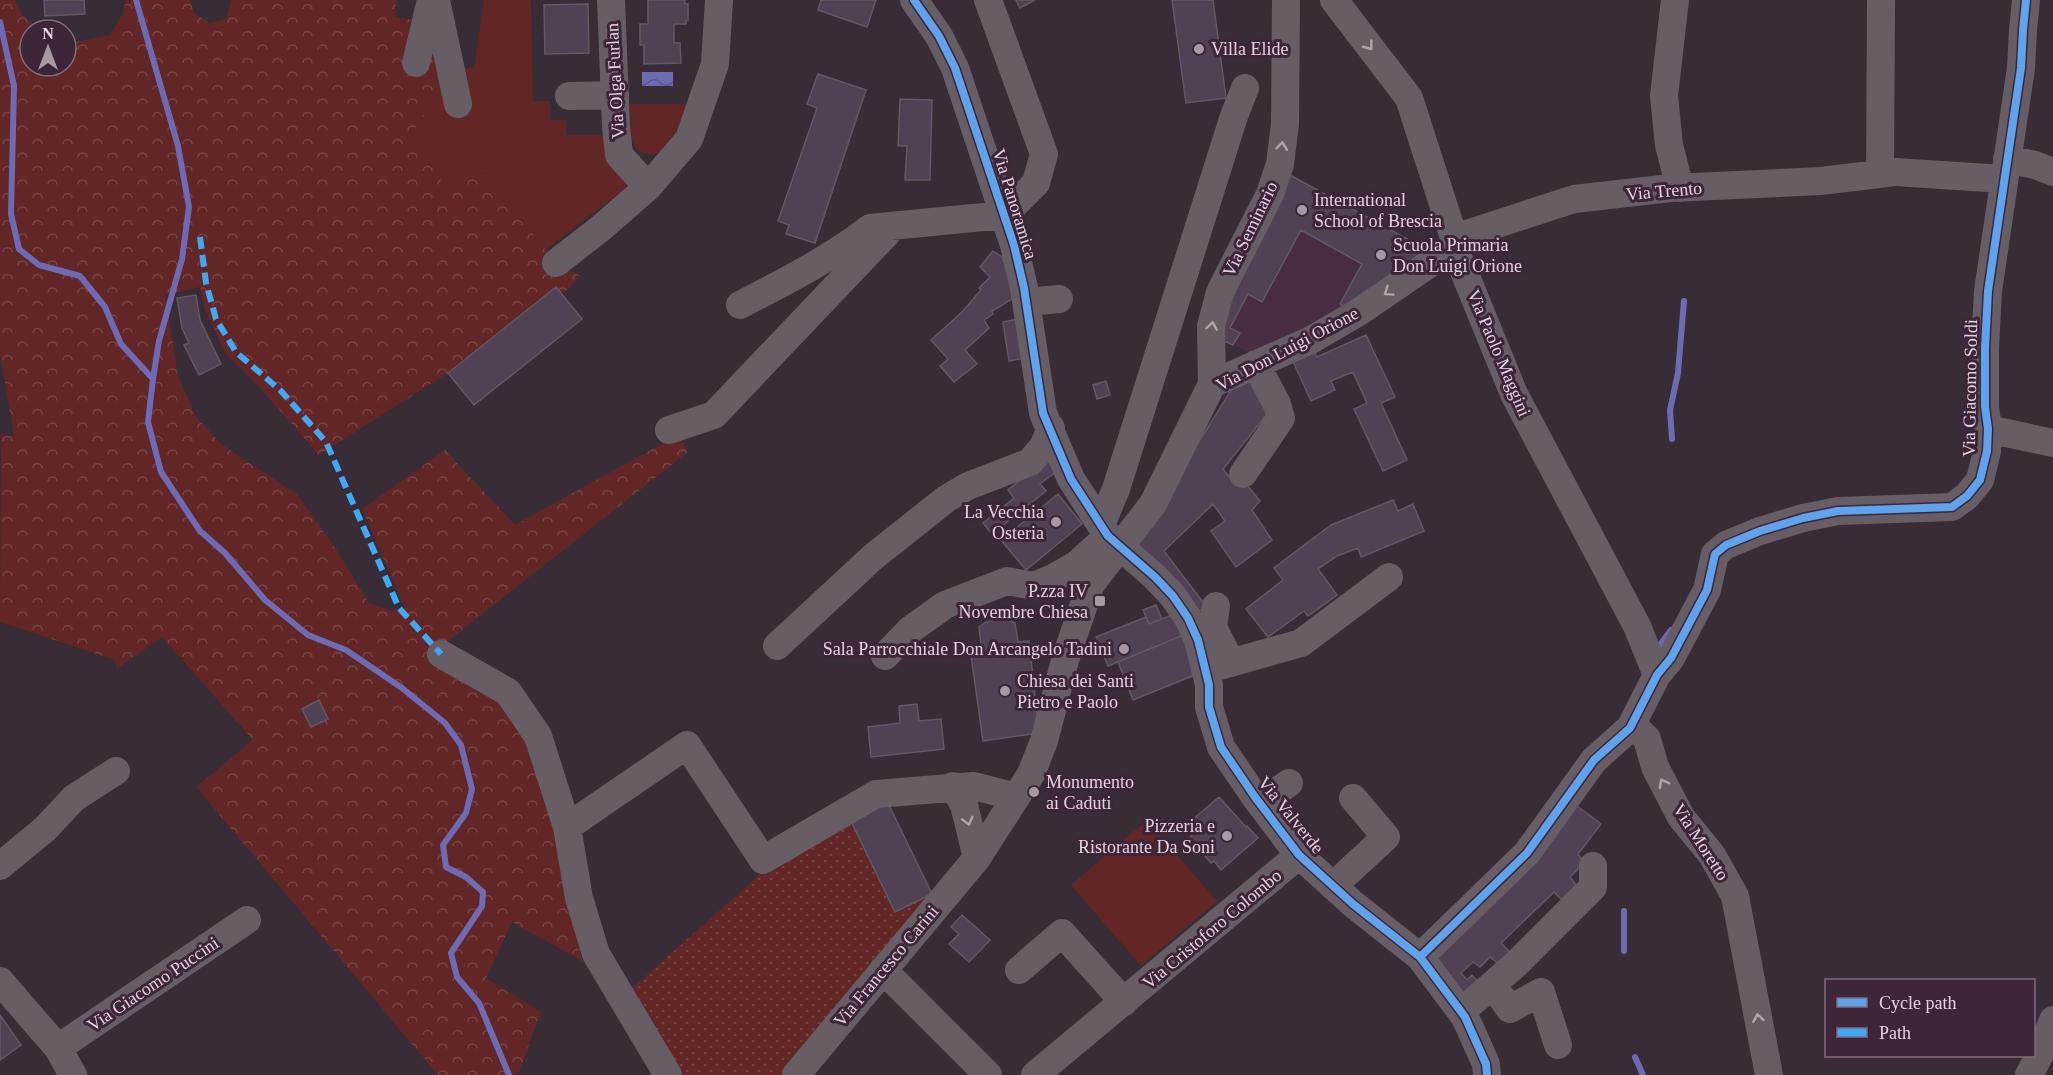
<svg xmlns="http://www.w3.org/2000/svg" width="2053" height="1075" font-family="Georgia,serif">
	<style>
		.built { fill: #472c42 }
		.grass { fill: #622626 }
		.forest { fill: url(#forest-crowns) }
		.park { fill: url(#park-dots) }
		.water { fill: url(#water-waves) }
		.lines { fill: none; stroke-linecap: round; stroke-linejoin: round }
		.stream { stroke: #6e6bb5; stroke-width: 6 }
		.building { fill: #504254; stroke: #615963; stroke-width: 1.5 }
		.minor { stroke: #675d65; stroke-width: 28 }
		.quiet { stroke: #3fa9f5; stroke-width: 6; stroke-dasharray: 12 6; stroke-linecap: butt }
		.cycleway-casing { stroke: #3e2639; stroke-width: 11 }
		.cycleway { stroke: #60a3ed; stroke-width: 8 }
		.oneway { stroke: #b1a4ae }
		.poi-dot { fill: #a799a4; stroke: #3e2639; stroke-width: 2 }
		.labels { text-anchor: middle; stroke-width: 6; stroke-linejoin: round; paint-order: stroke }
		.poi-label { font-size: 18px; fill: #e3d3df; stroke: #3e2639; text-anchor: start }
		.street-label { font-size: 18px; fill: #e3d3df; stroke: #3e2639 }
	</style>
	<defs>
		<pattern id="forest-crowns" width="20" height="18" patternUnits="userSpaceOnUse" patternTransform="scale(1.5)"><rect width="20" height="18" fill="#622626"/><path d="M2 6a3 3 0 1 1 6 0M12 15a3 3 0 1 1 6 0" fill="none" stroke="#784545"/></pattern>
		<pattern id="park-dots" width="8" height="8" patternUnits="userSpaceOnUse" patternTransform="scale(1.5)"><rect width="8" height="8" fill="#622626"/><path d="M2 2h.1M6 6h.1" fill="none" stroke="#784545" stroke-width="1.8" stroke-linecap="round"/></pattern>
		<pattern id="water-waves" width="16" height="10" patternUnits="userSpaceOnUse" patternTransform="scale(1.5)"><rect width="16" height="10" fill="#6e6bb5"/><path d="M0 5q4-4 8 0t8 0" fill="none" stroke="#5d5987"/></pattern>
	</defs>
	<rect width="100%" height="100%" fill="#382c36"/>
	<path class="built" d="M1288,174l134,73 -3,4 7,9 -168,96 -43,-19z"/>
	<path class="grass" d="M484,0h47l2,101h17v19h16v15h41l21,44 -2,9 -81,62 -62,-79 -33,24 -41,-63 15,-10 -2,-16 25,-18 -3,-18 30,-2z
		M630,104h58c-5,9 -14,37 -20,43 -4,5 -12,7 -17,7 -25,2 -20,-33 -21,-50z
		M1147,820l70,81 -76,65 -70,-81z"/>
	<path class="forest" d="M0,0h15l7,15 18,15h-10v36h36v-22l44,-9 12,-20 4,-15h64l4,13 15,10 17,-4 5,-19h165l-1,17 40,6 12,65 -24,18 1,16 -14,10 40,63 33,-25 73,93 25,13 -19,18 -6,-7 -108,86 -129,82 -58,-66 -36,-36 -20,-43 -5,-23 -35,8 13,80 17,40 26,29 77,51 40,57 31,51 23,8 13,-3 -43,-99 83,-59 70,75 163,-90 10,17 -259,204 72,43 25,41 22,48 34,173 -70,-39 -26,56 55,34 -23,63h-80l-242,-288 57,-47 -91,-103 -45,32 -2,-9 -115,-38 1,-189 13,4 -14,-83z"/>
	<path class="park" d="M850,819l84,80 -148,176h-110l-44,-87 150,-133z"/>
	<path class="water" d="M642,72h31v14h-31z"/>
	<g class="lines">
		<path class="stream" d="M136,0l42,146 11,61 -7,52 -23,82 -6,38
			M0,22l14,64 -3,128 8,35 20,16 41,11 25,31 16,37 32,35 -5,43 13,50 39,59 25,22 40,47 43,35 38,15 56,38 43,35 16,22 11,44 -6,24 -23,32 3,22 20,10 17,15 -1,14 -31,47 6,24 22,26 30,72
			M1672,439l-2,-29 8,-37 6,-72
			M1656,650l15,-20
			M1624,951v-40
			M1635,1057l8,18"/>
	</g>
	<path class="building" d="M44,0h40l1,14 -40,2z
		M648,0h37v4h3v16h-2v4h-12v19h6l1,20 -37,1v-19h-4v-21h8z
		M821,0h55l-9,27 -49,-17z
		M1016,0h19l-15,8z
		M1172,0h41l13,98 -40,5z
		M588,4l1,49 -44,1 -1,-49z
		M818,74l48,16 -51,153 -29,-9 3,-9 -11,-4 39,-113 -10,-4z
		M900,99l32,1 -2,80h-25l2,-34h-9z
		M1288,174l134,73 -3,3 7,10 -78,49 -8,-5 22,-40 -61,-34 -39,72 -14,-8 -18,34 10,5 -7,12 -18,-8z
		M993,251l9,6 15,39 -25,15 1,3 -9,6 5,8 -24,22 12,14 -23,18 -14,-16 8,-7 -17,-19 31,-28 19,-22 -2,-2 11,-11 -10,-10z
		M556,287l26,32 -108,86 -26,-32z
		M196,295l4,25 21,44 -22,11 -15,-30 5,-2 -7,-15 -5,-30z
		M1018,319l7,39 -16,3 -6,-39z
		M1366,335l29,62 -14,6 26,57 -24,11 -29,-62 13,-6 -14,-31 -22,9 4,9 -24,11 -19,-42 21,-10 4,8z
		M1248,379l19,35 -44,55 11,14 8,-4 18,22 -8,9 20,30 -36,27 -25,-36 14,-10 -12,-17 -49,47 42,55 -9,7 -61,-70 97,-156z
		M1106,381l4,14 -13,4 -4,-14z
		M1047,459l10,12 -17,13 6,7 -54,43 -9,-11 31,-25 -6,-8z
		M1058,494l24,30 -56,46 -25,-30z
		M1393,500l5,11 15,-7 11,27 -63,26 -3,-9 -21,8 -19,13 19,26 -29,21 -4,-5 -36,26 -22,-28 37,-29 -9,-12 57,-43z
		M1156,605l6,14 -13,5 -6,-14z
		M1177,613l9,21 -78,32 -12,-29 50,-20 3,7z
		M996,620h12l7,3 3,19 11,-1 10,92 -56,8 -13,-93 11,-2 -2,-19 7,-5z
		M1186,634l16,38 -69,28 -15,-38z
		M319,700l9,19 -17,8 -9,-18z
		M917,704l2,17 22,-2 3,30 -73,8 -3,-30 32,-4 -1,-17z
		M1219,797l27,30 1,-1 11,12 -37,32 -7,-9 -3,2 -22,-25 3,-2 -8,-9z
		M887,801l45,93 -37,18 -45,-93z
		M1573,803l28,21 -23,30 6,9 -14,14 12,16 -14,13 -14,-14 -53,51 15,16 -10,11 -16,-13 -10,10 -7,-5 -12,11 6,7 5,-5 10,11 -20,17 -35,-45z
		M962,915l28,25 -21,22 -20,-18 10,-10 -8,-7z
		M0,1015l21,30 -21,15z"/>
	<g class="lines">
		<path class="minor" d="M436,0l22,104
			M611,0l5,126 3,29 29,32
			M914,0l25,36 16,32 59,177 10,43 19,125 28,66 37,57 47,41 18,19 15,22 10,22 11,45v22l12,40 34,50 44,58 54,49 67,53 45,60 21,47 1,11
			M1334,0l75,98 45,140v9l60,147 123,232 20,49
			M1675,0l-11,96 5,49 11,43
			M416,63l15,-63
			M569,96l46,-1
			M2007,159l28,6 18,7
			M1880,174l1,-174
			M1454,238l120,-39 97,-11 150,-7 74,-9 109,7
			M556,263l45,-35 47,-41 41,-48 26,-75 4,-64
			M1027,302l32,-3
			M740,305c44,-23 90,-46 130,-77l134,-13 32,-32 8,-29 -56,-154
			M1212,384l-1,-58 9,-34 50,-98 10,-30 5,-40 1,-124
			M1988,429l65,14
			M669,430l45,-15 174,-183
			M1243,474l38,-56 -4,-14 -21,-40
			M1101,525l15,-36 118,-373 11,-28
			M1216,606l-3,21 18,36
			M777,646l96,-89 73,-58 22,-13 62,-24 13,-15 8,-19
			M441,654l67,38 30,44 29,91 12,71 17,56 72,121
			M885,656l25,-26 35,-25 62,-24 27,5 21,-9 21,-12 32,-29
			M1205,670l96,-27 88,-66
			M1630,728l9,3 8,8 8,28 26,50 31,38 23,41 34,179
			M953,786l11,19 13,53
			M1260,803l29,-20
			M567,827l120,-82 76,115 113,-66 98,-8 42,11
			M0,866l45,-37 29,-31 42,-27
			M1333,886l53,-49 -33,-39
			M1420,957l107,-104 67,-93 36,-32 27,-53 14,-17 36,-68 8,-36 11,-9 34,-14 43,-13 35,-7 114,-4 15,-11 13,-16 7,-29 1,-22 -3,-22v-59l3,-57 33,-223 2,-38 3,-30
			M883,970l105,105
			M1019,970l43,-37 62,69
			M0,981l58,67 15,27
			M1492,985l18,24 31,-17 17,53
			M1461,1012l54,-47 78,-78v-21
			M58,1048l189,-128
			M796,1075l181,-217 54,-84 13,-33 21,-81 26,-76 62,-80 59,-120 99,-44 48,-28 95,-65
			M1035,1075l264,-220
			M2029,1075l10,-19 14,-36"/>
		<path class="quiet" d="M200,237l6,46 10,36 20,33 45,39 45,51 73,166 42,46"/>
		<g class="cycleway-casing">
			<path id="cycleway" d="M914,0l25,36 16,32 59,177 10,43 19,125 28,66 37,57 47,41 18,19 15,22 10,22 11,45v22l12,40 34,50 44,58 54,49 67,53 45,60 21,47 1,11
				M1420,957l107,-104 67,-93 36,-32 27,-53 14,-17 36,-68 8,-36 11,-9 34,-14 43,-13 35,-7 114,-4 15,-11 13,-16 7,-29 1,-22 -3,-22v-59l3,-57 33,-223 2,-38 3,-30"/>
		</g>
		<use href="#cycleway" class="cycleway"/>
	</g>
	<defs><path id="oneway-chevron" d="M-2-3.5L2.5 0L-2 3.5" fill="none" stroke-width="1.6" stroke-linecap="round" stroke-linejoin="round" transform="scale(1.5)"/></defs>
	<g class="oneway">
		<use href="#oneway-chevron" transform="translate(1369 46) rotate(53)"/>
		<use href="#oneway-chevron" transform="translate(1282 146) rotate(-83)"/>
		<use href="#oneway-chevron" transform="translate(1388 292) rotate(146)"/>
		<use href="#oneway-chevron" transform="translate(1212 326) rotate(-82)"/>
		<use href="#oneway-chevron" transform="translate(1663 783) rotate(-118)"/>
		<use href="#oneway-chevron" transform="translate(968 821) rotate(76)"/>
		<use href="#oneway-chevron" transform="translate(1758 1018) rotate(-100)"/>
	</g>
	<g class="poi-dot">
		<circle cx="1199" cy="49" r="6"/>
		<circle cx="1302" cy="210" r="6"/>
		<circle cx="1381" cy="255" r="6"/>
		<circle cx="1056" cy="522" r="6"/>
		<rect x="1094" y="595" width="12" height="12" rx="3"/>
		<circle cx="1124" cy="649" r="6"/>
		<circle cx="1005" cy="691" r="6"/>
		<circle cx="1034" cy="792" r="6"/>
		<circle cx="1227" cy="836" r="6"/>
	</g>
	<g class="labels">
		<g class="poi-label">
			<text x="1211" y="55">Villa Elide</text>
			<text x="1314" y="206">International<tspan x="1314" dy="21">School of Brescia</tspan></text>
			<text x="1393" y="251">Scuola Primaria<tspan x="1393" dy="21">Don Luigi Orione</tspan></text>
			<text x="1044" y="518" text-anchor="end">La Vecchia<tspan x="1044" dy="21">Osteria</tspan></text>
			<text x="1088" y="597" text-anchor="end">P.zza IV<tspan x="1088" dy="21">Novembre Chiesa</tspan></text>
			<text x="1112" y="655" text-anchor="end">Sala Parrocchiale Don Arcangelo Tadini</text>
			<text x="1017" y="687">Chiesa dei Santi<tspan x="1017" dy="21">Pietro e Paolo</tspan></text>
			<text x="1046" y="788">Monumento<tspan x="1046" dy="21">ai Caduti</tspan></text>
			<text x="1215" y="832" text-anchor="end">Pizzeria e<tspan x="1215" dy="21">Ristorante Da Soni</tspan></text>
		</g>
		<g class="street-label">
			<text transform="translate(615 81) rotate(-93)" y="6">Via Olga Furlan</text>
			<text transform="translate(1664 191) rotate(-5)" y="6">Via Trento</text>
			<text transform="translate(1015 204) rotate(73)" y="6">Via Panoramica</text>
			<text transform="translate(1250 229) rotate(-64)" y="6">Via Seminario</text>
			<text transform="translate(1287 349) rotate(-28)" y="6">Via Don Luigi Orione</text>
			<text transform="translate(1499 353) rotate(67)" y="6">Via Paolo Maggini</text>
			<text transform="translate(1970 388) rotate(-89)" y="6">Via Giacomo Soldi</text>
			<text transform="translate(1291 815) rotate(51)" y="6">Via Valverde</text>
			<text transform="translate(1701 842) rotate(57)" y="6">Via Moretto</text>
			<text transform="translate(1212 929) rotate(-40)" y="6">Via Cristoforo Colombo</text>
			<text transform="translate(886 966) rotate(-50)" y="6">Via Francesco Carini</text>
			<text transform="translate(153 984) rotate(-34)" y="6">Via Giacomo Puccini</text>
		</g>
	</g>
	<rect x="1825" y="979" width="210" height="78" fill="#3e2639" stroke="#806b7b" stroke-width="1.5"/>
	<rect x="1837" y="998" width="30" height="9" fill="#60a3ed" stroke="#806b7b" stroke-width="1.5"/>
	<text x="1879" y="1009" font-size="18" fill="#e3d3df">Cycle path</text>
	<rect x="1837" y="1028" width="30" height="9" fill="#3fa9f5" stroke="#806b7b" stroke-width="1.5"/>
	<text x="1879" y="1039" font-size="18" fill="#e3d3df">Path</text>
	<g transform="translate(48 48)"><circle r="28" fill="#3e2639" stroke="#806b7b" stroke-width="1.5"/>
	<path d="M0-4.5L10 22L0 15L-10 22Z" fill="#a799a4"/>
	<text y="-9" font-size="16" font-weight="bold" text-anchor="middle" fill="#e3d3df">N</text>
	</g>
</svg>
